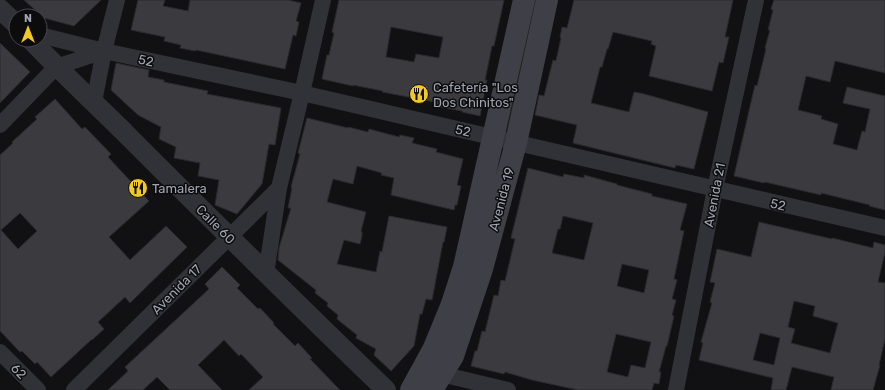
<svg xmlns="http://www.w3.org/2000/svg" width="885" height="390" font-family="Rubik,sans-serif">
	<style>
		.green { fill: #1b221c }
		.building { fill: #3a3a3f; stroke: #2b2a2e; fill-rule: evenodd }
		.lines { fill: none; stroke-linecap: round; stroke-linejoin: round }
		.minor { stroke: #313237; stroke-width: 16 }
		.tertiary { stroke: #313237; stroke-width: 20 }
		.secondary { stroke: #3f4047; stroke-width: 22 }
		.labels { text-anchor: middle; stroke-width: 3; stroke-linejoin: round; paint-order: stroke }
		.street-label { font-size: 13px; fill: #a1a5b3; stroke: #0c0c0d }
		.poi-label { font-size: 13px; fill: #a1a5b3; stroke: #0c0c0d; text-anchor: start }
	</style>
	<rect width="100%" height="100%" fill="#111012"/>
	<path class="green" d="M533,0h5l-31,135 -3,-1z"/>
	<path class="building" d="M24,0h77l-27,26 -30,-8z
		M138,0h27l-2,6 25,5 2,-11h98l13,3 -5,18 3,1 -3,14 -3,-1 -8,34 -89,-19 -1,1 -15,-3 1,-3 -17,-4 1,-4 -34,-7z
		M339,0h165l-10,46h-2l-7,34h2l-7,36 -18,-4v-1l-28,-5 1,-4 -53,-10 1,-1 -30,-6v1l-31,-7 5,-24h2l5,-22 -2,-1zM391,27l52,10 -4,21 -23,-4 -2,8 -28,-5z
		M574,0h159l-8,37h4l-6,26 -4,-1 -7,29 -63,-15 7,-30 -5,-2 1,-3 -39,-9 -5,17h-1l-5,18h-2l-9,36 38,9 5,-20 10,2 64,18 -14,57 -18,-4 -1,3 -102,-25 4,-18 -42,-10 4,-20 5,1 9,-36 3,1 5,-23 -1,-1 2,-10 5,1z
		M774,0h111v73l-50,-12 -5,21 -24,-6 -8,34 24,6 -1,3 17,5 -5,20 24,6 5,-19 3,1 5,-23 -27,-6 4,-16 38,9v114l-16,-4 1,-1 -49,-12v2l-56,-13 -1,1 -30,-7 21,-91 2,1 9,-37 -1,-1 5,-18h-2l5,-20 -2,-1z
		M0,43l30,29 -30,31z
		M116,63l33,7 -1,7 16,3v2l44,9 -1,3 74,14 -6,37 -6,-1 -7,40 -25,30 -22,-9 4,-25 -21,-4 2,-13 -26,-5 2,-11 -17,-8 2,-12 -23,-12 -27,-25z
		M55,99l27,30 3,-2 26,27 -3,3 41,44 -40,36 21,23 36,-34 21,21 -57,56 -5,-6 -27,25 6,7 -12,11v-1l-41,38 -14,-15 -2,2 -13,-13 -2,1 -20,-21v-176l13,-12 -1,-1 25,-23 -2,-2zM20,213l17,18 -19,18 -17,-19z
		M307,118l41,10v-1l20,5 1,-3 30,8 1,-2 14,3 -2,5 25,6 -1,3 27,7 -6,26 4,1 -4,19h-2l-1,5 -63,-15 3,-17 -13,-3 1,-2 -25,-7 -4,18 -20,-5 -6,23 39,10 -5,19 1,1v4l-2,8 -16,-4 -7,24 39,8 4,-21 2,1 7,-36 58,11 -3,15h-1l-11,58 -6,-1 -4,15h-2l-6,32 -23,25 -17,-16 2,-6 -20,-11 1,-3 -20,-16 1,-4 -11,-9 1,-3 -13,-10 1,-3 -38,-30 1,-12 12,-40h-3l4,-20 -1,-1 9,-33 -2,-1z
		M528,168l35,9 1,-3 20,4v-3l33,9v1l35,9v2l35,8 -7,26 4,1 -10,48 3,1 -5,19 4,1 -4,15 2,1 -7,30h-1l-7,26h2l-2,12 -5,-1 -2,7h-74l-46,-10 -27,-8 -1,2 -33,-8 4,-15h2l5,-20 3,1 9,-37 4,1 3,-16 4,1 10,-42 -4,-1zM563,216l30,7 -9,37 -32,-7 6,-24h2zM622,264l27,6 -5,23 -27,-7zM616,334l35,8 -6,26 -14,-3 -3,12 -21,-5z
		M759,222l73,17v-1l41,10 1,-6 11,3v7l-7,30 7,1v56l-6,26h1l-7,25h-42l3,-13 -42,-10 -6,23h-15l2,-12 -74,-18 4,-17 -2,-1 11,-39 -2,-1 5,-19 -5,-1 7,-33 34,8zM794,301l21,5 -2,10 25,7 -8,30 -39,-10 4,-14 -7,-2zM760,333l20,5 -6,27 -21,-5z
		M222,267l18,18 -3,3 21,21 2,-1 14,15 -1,1 22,22 3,-3 14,15 -2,1 30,31h-91l14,-13 -22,-23 -2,2 -15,-16 -26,25 24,25h-52l-13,-13 -14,13h-35l20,-19 -3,-4 84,-78 -4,-5z"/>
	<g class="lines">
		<path class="minor" d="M40,35l64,16 198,42 583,135
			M94,102l10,-51 13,-51
			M0,125l56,-58 48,-16
			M266,274l13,-86
			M0,352l38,38
			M441,374l67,16
			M74,390l205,-202 23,-95 21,-93
			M676,390l39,-201 41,-189"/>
		<path class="tertiary" d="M0,9l16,15
			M31,40c31,33 65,64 97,96 85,85 171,170 258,254"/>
		<path class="secondary" d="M411,390l23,-42 18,-44 12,-37 60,-267
			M432,390l21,-34 29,-87 34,-126 31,-143"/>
	</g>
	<defs>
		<g id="restaurant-disc" transform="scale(1)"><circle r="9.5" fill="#f3c727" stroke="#0c0c0d"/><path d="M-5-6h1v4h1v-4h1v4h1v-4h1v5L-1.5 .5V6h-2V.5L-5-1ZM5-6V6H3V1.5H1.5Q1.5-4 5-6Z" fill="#111"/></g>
	</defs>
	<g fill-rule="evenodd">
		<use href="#restaurant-disc" x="419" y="94"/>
		<use href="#restaurant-disc" x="138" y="188"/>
	</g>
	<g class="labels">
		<g class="street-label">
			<text transform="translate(146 60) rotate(12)" y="5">52</text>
			<text transform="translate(463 130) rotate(13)" y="5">52</text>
			<text transform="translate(714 195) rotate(-79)" y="5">Avenida 21</text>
			<text transform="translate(501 199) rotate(-75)" y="5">Avenida 19</text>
			<text transform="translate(778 204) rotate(13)" y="5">52</text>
			<text transform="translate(216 224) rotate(45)" y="5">Calle 60</text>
			<text transform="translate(176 289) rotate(-45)" y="5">Avenida 17</text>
			<text transform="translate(19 371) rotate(45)" y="5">62</text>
		</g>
		<g class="poi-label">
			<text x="433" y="92">Cafetería "Los<tspan x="433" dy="15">Dos Chinitos"</tspan></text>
			<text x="152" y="193">Tamalera</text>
		</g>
	</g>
	<g transform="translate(28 28)"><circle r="19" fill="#0c0c0d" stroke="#48494f"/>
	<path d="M0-3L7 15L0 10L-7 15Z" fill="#f3c727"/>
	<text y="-6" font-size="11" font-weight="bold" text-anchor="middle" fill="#a1a5b3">N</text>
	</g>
</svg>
